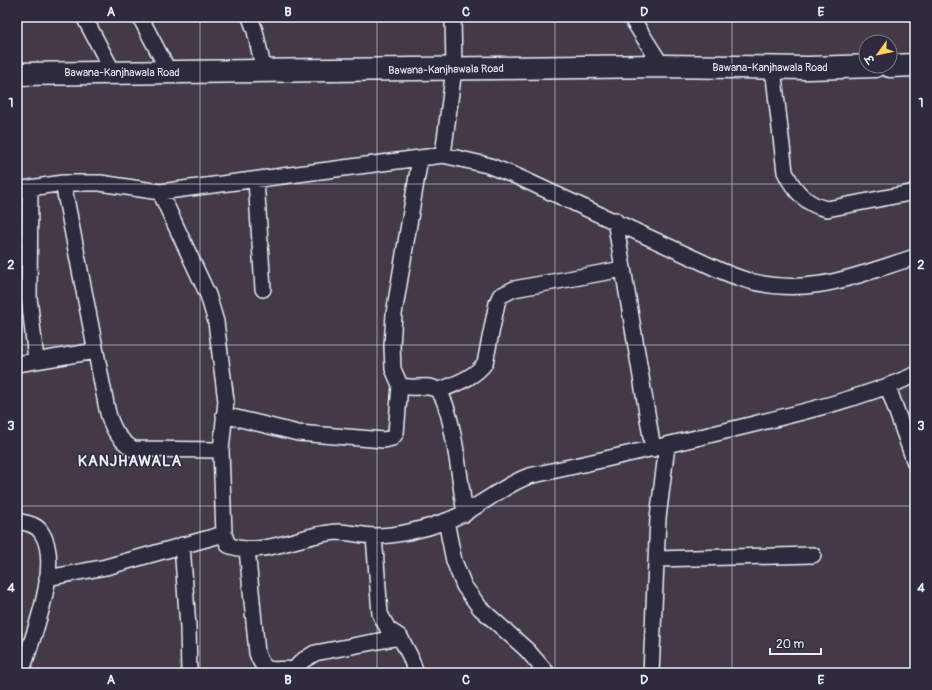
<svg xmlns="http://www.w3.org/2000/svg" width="932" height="690" font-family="Pangolin,'Playpen Sans Deva',sans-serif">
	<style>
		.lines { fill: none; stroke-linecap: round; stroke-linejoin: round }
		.street-casing { stroke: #e8f1f8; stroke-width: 18 }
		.secondary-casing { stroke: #e8f1f8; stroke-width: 25 }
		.street { stroke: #2f2a3d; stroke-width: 15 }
		.secondary { stroke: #2f2a3d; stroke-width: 22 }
		.grid { fill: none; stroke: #e8f1f8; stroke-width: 1; stroke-opacity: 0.55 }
		.labels { text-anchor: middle; stroke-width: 3; stroke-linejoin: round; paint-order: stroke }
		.street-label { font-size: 11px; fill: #e8f1f8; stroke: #2f2a3d }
		.district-label { font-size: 15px; font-weight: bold; letter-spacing: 1px; fill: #e8f1f8; stroke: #2f2a3d }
		.neatline { fill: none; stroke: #e8f1f8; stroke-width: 1.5 }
		.grid-label { font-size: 13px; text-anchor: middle; font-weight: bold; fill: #e8f1f8 }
	</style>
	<rect width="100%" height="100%" fill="#433947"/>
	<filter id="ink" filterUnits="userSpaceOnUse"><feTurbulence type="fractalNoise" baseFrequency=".025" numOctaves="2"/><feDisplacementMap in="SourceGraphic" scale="8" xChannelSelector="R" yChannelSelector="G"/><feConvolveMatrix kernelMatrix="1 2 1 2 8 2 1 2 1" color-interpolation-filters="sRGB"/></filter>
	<g filter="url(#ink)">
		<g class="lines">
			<g class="street-casing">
				<path id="street" d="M84,17l29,55
					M140,17l29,55
					M250,17l5,14 9,40
					M631,17l31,49
					M773,68l12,104c9,19 22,33 42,37l88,-17
					M443,155l11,-86 -1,-52
					M420,158l-26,156 -2,32 1,23 7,16c13,6 28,-3 38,6 15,14 23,99 27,123
					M256,180l7,109
					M63,183l44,226c4,18 11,30 26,40l88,1
					M30,188l-1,109 7,63
					M17,190l46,-7h37l60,9 283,-37 44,10 29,11 201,93c9,4 19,8 29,11 62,18 111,-5 169,-23
					M160,192l48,103 8,27 10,79 -5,49 3,84 4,11c34,14 75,-12 110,-13 12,0 24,4 37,4 22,0 50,-7 71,-15 30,-10 53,-34 83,-45 74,-16 148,-33 221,-51 57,-14 112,-27 165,-50
					M615,220l38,229
					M17,364l78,-13
					M888,387l27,76
					M438,391c17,-7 36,-13 47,-28l12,-60 3,-7 14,-7 109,-20
					M224,415l74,18 86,7 8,-2 4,-5 4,-48
					M17,521c9,2 19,3 24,11 22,30 -9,108 -20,141
					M446,521l8,40 10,25 16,22 47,42 20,23
					M374,536l6,78 8,15 12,8 10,19 6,17
					M182,545l6,82 1,46
					M247,549l10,104c9,29 24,9 42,20
					M656,559l157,-4
					M47,578l59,-11 118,-33
					M294,670l8,-9 13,-8 85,-16
					M651,673l7,-155 9,-72"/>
			</g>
			<g class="secondary-casing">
				<path id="secondary" d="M890,66l25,-1
					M17,74l645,-8 146,2 68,-2"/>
			</g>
			<use href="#street" class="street"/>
			<use href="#secondary" class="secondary"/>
		</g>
	</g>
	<path class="grid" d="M200,17v656M377,17v656M555,17v656M732,17v656M17,184h898M17,345h898M17,506h898"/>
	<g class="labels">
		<g class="street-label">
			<text x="770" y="71">Bawana-Kanjhawala Road</text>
			<text transform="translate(446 69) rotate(-1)" y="4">Bawana-Kanjhawala Road</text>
			<text x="122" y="76">Bawana-Kanjhawala Road</text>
		</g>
		<g class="district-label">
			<text x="130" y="466">KANJHAWALA</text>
		</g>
	</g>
	<rect width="932" height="690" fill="none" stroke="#2f2a3d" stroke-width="44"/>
	<g transform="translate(878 54) rotate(237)"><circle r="19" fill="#2f2a3d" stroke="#797a88"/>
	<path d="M0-3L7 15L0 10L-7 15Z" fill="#ffd166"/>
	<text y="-6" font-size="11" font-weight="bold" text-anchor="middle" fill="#e8f1f8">उ</text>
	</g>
	<path d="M770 648v6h51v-6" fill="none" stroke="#e8f1f8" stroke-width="2"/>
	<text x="776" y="648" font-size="12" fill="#e8f1f8" stroke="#2f2a3d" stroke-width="3" paint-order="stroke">20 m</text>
	<rect x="22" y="22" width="888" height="646" class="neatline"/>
	<g class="grid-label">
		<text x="111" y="16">A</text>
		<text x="288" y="16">B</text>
		<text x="466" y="16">C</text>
		<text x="644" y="16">D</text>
		<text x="821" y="16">E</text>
		<text x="11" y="107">1</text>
		<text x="921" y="107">1</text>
		<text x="11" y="269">2</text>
		<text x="921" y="269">2</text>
		<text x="11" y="430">3</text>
		<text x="921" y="430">3</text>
		<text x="11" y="592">4</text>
		<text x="921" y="592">4</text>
		<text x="111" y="684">A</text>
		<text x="288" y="684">B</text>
		<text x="466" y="684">C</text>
		<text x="644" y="684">D</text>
		<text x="821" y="684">E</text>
	</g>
</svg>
